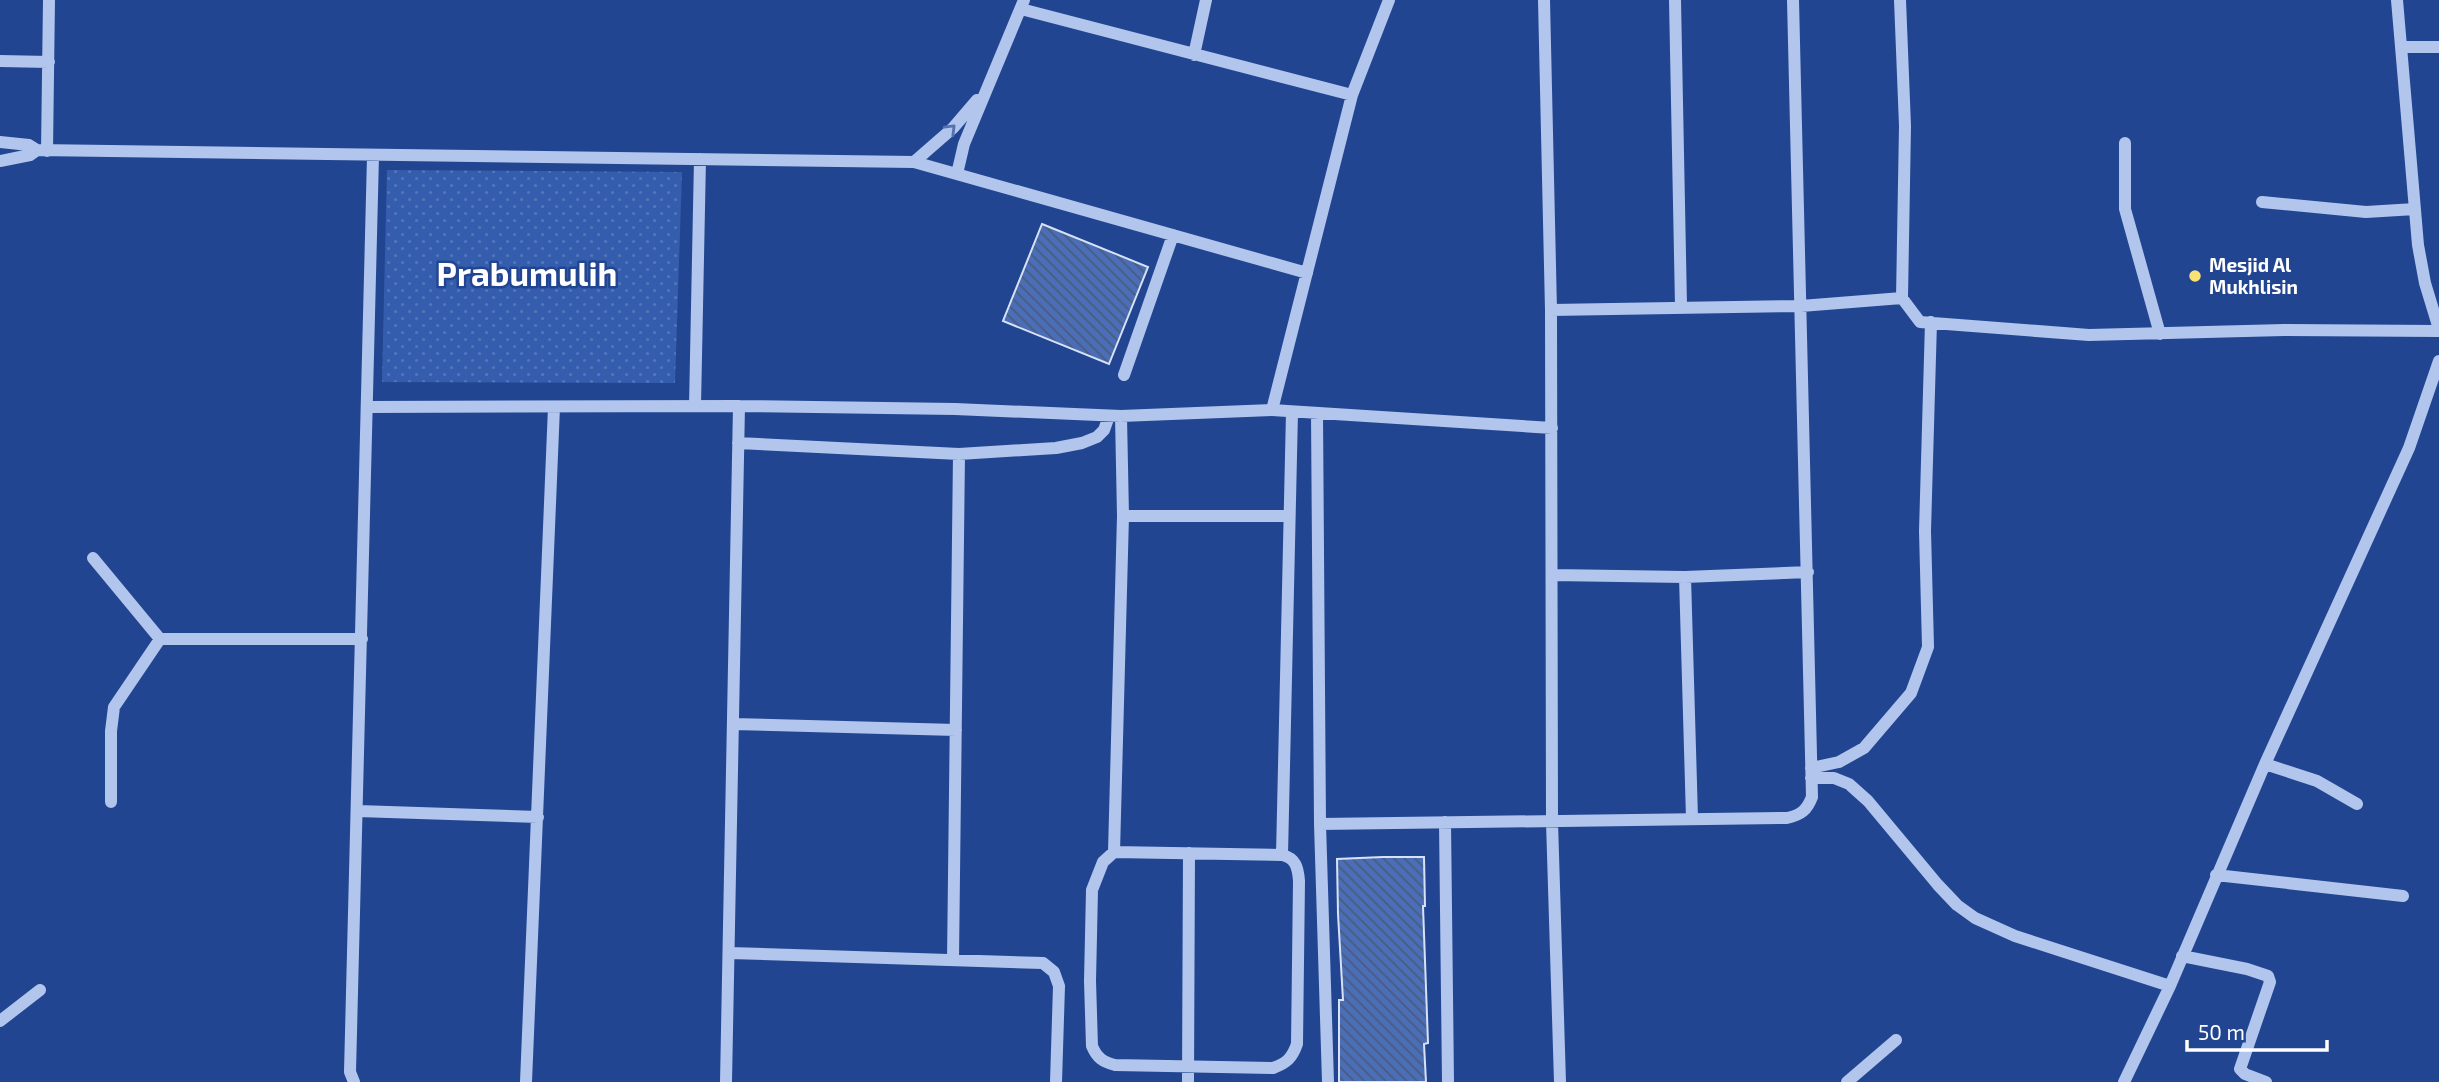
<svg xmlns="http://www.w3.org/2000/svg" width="2439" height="1082" font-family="'Exo 2',sans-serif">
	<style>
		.grass { fill: url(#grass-dots) }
		.building { fill: url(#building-back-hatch); stroke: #d7e2f9; stroke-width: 2 }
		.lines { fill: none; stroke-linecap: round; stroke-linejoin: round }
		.minor { stroke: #b1c5ed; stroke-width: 12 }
		.oneway { stroke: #5372b1 }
		.poi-dot { fill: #f9e173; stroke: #214590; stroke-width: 2.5 }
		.labels { text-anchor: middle; stroke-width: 5; stroke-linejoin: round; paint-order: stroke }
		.poi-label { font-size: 19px; font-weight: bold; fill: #fff; stroke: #214590; text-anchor: start }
		.town-label { font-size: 33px; font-weight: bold; fill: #fff; stroke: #214590 }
	</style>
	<defs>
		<pattern id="grass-dots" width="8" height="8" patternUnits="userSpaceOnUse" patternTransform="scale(1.75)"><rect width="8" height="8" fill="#355dad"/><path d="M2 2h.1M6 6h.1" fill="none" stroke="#5375b9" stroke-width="1.8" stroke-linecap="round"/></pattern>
		<pattern id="building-back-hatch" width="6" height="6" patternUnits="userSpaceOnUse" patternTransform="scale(1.75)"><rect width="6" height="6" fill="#4a6eb7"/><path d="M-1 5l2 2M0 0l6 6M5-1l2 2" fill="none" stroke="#4b5b7c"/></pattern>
	</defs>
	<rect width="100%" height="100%" fill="#214590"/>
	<path class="grass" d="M387,170l295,2 -7,211 -293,-1z"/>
	<path class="building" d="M1042,224l106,43 -39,97 -106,-43z
		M1383,857h41l1,49h-2l5,137 -4,1 2,38h-87v-82h4l-5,-86 -1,-55z"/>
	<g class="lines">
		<path class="minor" d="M1544,0l7,310 1,512 8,260
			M1675,0l6,306
			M1900,0l5,126 -3,172 18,24 169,13 195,-5 155,1
			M2397,0l21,245 7,38 14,46
			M1021,9l331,86
			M2401,47h38
			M1194,55l12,-55
			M0,61l49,1
			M0,142l29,3 8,5
			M2125,143v66l35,125
			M47,151l2,-151
			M0,161l30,-6 7,-5 877,12 393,111
			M914,162l39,-34 24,-28
			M957,174l7,-30 60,-144
			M2262,202l104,10 49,-3
			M1551,310l250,-4 101,-8
			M1124,375l49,-140
			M695,406l5,-247
			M367,407l372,-1 216,3 166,7 151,-6 280,18
			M1272,410l80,-315 37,-95
			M1317,414l3,410 8,258
			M738,443l221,11 97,-6 26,-5 15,-6 7,-7 5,-14
			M1123,516h166
			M93,558l67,81h202
			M1553,575l132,2 123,-5
			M1685,577l7,241
			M733,724l223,6
			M2265,764l52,17 40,23
			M1811,768l28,-6 25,-14 47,-55 17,-46 -3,-116 6,-209
			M1811,778h23l15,6 19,17 70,84 19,20 18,13 40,18 155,50
			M111,802v-71l3,-24 46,-68
			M358,811l180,6
			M1445,822l3,260
			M1320,824l467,-6c14,-3 20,-8 25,-21l-19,-797
			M1114,852l168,3c14,3 16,13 17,26l-2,163c-5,14 -10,19 -24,24l-158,-3c-12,-3 -18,-7 -23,-19l-2,-65 2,-91 11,-28z
			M1114,852l9,-336 -2,-100
			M1282,855l10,-443
			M2216,875l187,21
			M730,953l313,10 11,9 5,14 -3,96
			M2182,956l65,13 21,7 2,6 -30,87 5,5 21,8
			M953,960l6,-506
			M0,1021l40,-31
			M354,1082l-4,-10 23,-916
			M526,1082l28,-675
			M726,1082l13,-676
			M1188,1082l1,-229
			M1847,1082l49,-42
			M2124,1082l46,-96 95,-222 144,-316 30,-87"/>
	</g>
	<defs><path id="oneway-chevron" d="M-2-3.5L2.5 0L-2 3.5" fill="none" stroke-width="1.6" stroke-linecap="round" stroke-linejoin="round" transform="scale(1.75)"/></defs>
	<use class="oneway" href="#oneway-chevron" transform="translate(951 129) rotate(-45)"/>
	<circle class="poi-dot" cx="2195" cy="276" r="7"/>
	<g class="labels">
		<g class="poi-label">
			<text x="2209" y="272">Mesjid Al<tspan x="2209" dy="22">Mukhlisin</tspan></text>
		</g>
		<g class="town-label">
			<text x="527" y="286">Prabumulih</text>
		</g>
	</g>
	<path d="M2187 1040v10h140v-10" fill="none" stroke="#ffffff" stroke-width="3.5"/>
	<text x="2198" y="1040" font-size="21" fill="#ffffff" stroke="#214590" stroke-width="5" paint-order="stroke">50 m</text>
</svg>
